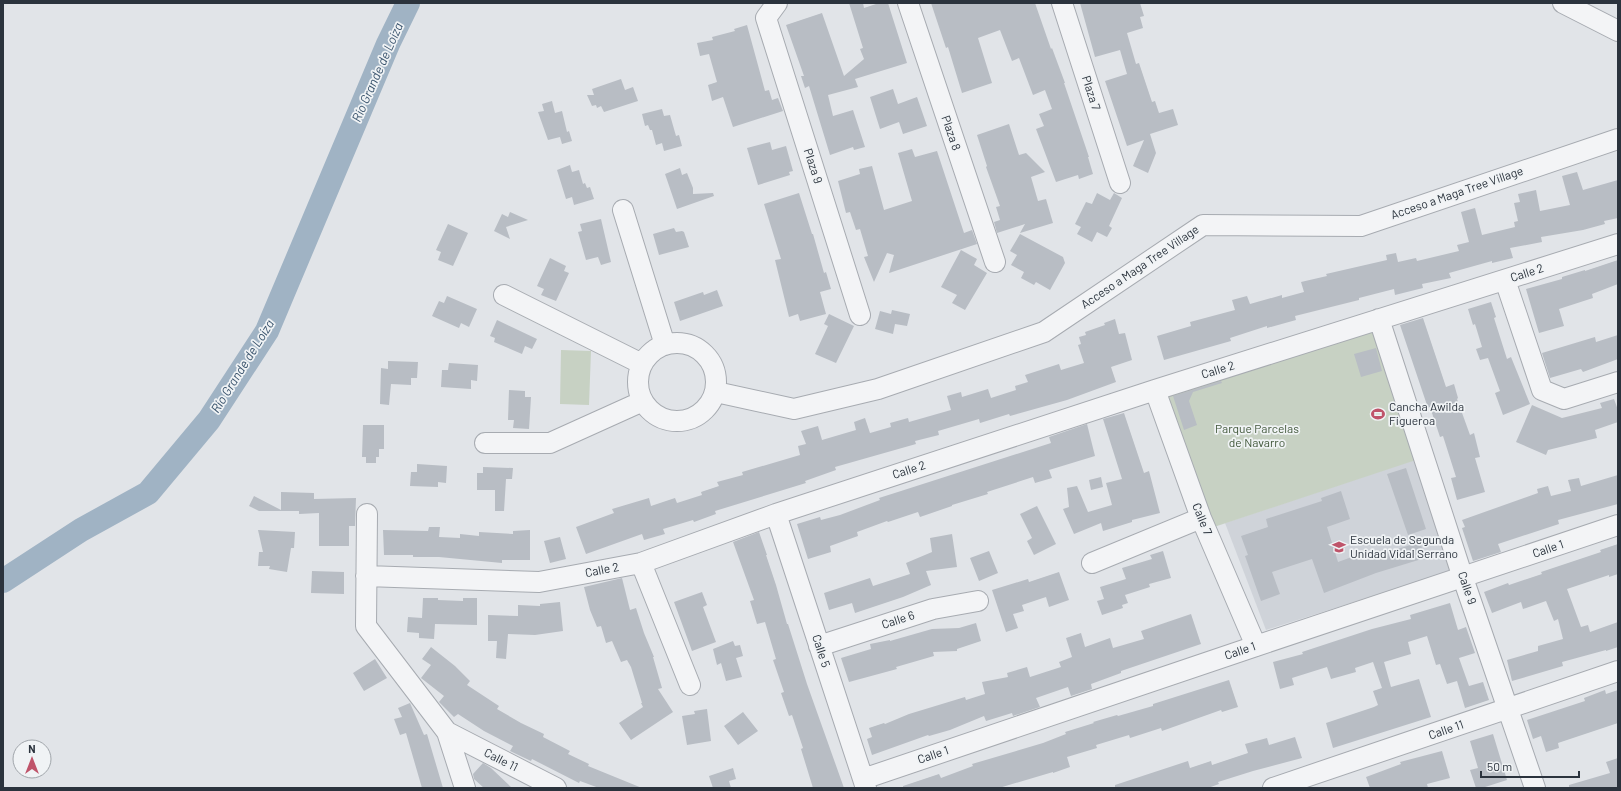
<svg xmlns="http://www.w3.org/2000/svg" width="1621" height="791" font-family="Barlow,sans-serif">
	<style>
		.built { fill: #cfd3d9 }
		.green { fill: #c7d1c3 }
		.lines { fill: none; stroke-linecap: round; stroke-linejoin: round }
		.river { stroke: #a0b3c4; stroke-width: 24 }
		.building { fill: #b8bdc4 }
		.minor-casing { stroke: #a7abb1; stroke-width: 22 }
		.minor { stroke: #f3f4f6; stroke-width: 20 }
		.labels { text-anchor: middle; stroke-width: 3.5; stroke-linejoin: round; paint-order: stroke }
		.street-label { font-size: 12px; fill: #2b333d; stroke: #f0f3f5 }
		.poi-label { font-size: 12px; fill: #2b333d; stroke: #f0f3f5; text-anchor: start }
		.park-label { font-size: 12px; fill: #41573a; stroke: #f0f3f5 }
		.water-label { font-size: 13px; font-style: italic; fill: #3a546d; stroke: #f0f3f5 }
	</style>
	<rect width="100%" height="100%" fill="#e1e4e8"/>
	<path class="built" d="M1414,460l37,111 -185,59 -41,-107z"/>
	<path class="green" d="M1362,328l13,4 44,127 -205,68 -49,-131z
		M561,350l30,1 -2,54 -29,-1z"/>
	<g class="lines">
		<path class="river" d="M3,581l78,-51 67,-37 61,-73 58,-89 121,-287 20,-41"/>
	</g>
	<path class="building" d="M849,3h14l1,5 15,-5h9l19,60 -52,16 3,8 -30,8 5,21 20,-6 12,37 -11,3 -1,-3 -23,8 -21,-69 -4,2 -4,-12h3l-18,-51 36,-12 22,63 20,-17 -4,-10 3,-1z
		M931,3h104l16,46 1,-1 13,35h-1l25,74h-1l5,17 -14,5 -1,-4 -22,7 -20,-53 8,-3 -5,-12 13,-5 -7,-19 -12,5 -14,-37 -7,3 -12,-31 -22,8 14,45 -30,10 -14,-46 -2,1z
		M1080,3h60l4,13 -4,1 3,11 -16,5 9,31 3,-1 13,39 3,-1 4,12 14,-4 5,16 -28,9 6,19 -8,20 -15,-7 11,-26 -17,6 -22,-65 22,-7 -7,-24 -25,7z
		M747,25l18,66 4,-1 3,10 6,-2 5,13 -50,16 -10,-30 -11,4 -4,-16 9,-3 -8,-28 -9,2 -3,-13 16,-3 -1,-3 23,-6 -1,-2z
		M621,79l4,11 8,-3 5,14 -34,11 -3,-6 -4,2 -1,-3 -4,1 -5,-11h7l-2,-6z
		M893,89l5,15 19,-7 10,29 -24,8 -4,-12 -19,7 -10,-32z
		M552,101l3,12 7,-2 5,21 2,-1 3,10 -10,3 -2,-7 -12,3 -10,-28 6,-1 -2,-7z
		M662,109l2,7 6,-1 6,21 3,-1 3,11 -18,5 -2,-8 -6,2 -4,-15h-2l-2,-5 -3,1 -3,-12z
		M1009,124l10,31 7,-2 19,19 -14,5 7,24 8,-2 7,24 -33,10 5,-9 -28,9 -3,-11 6,-2 -4,-13 4,-1 -14,-39 1,-1 -10,-31z
		M770,142l2,8 14,-4 7,25 -4,1 1,3 -32,10 -11,-37z
		M912,149l3,8 22,-6 27,82 8,-3 5,14 -88,29 5,-18 -7,-2 -13,29 -10,-25 4,-1 -8,-27 -4,1 -6,-18 -4,1 -8,-32 22,-7 -1,-5 13,-3 12,44 28,-9 -14,-48z
		M570,165l2,7 7,-2 4,14 2,-1 2,5 3,-1 4,12 -20,6 -2,-8 -6,2 -9,-29z
		M680,168l2,7 5,-2 6,15v6l20,-1 1,3 -37,13 -12,-35z
		M1577,172l6,18 35,-10v38l-14,3 1,3 -22,6 -42,7 1,5 -32,6 3,10 -21,5v-2l-43,12 2,5 -29,6 1,4 -28,7 -1,-6 -35,9v2l-64,16 1,4 -29,8v-2l-37,12 1,3 -67,19 -7,-24 34,-10 -1,-4 45,-12 -3,-10 15,-4 3,8 32,-9v3l22,-6 -3,-10 26,-6 -1,-2 61,-14 -1,-5 10,-2 2,9 18,-4 1,3 42,-10 -2,-6 12,-3 -8,-30 14,-4 7,27 33,-8 -1,-5 4,-1 -4,-18 6,-1 -2,-8 18,-4 4,21 30,-6 -8,-29z
		M799,193l13,41h1l11,39 2,-1 5,17 -11,3 6,22 -26,7 -2,-7 -9,3 -14,-57 6,-1 -17,-55z
		M1097,193l13,7 4,-7 8,5 -13,28 3,2 -5,9 -10,-5 -5,10 -15,-8 4,-7 -6,-3 11,-22 6,2z
		M510,212l18,8 -22,7 4,12 -16,-8 8,-17 6,3z
		M601,219l10,43 -10,3 -3,-8 -12,3 -8,-28 4,-1 -2,-7z
		M448,224l20,9 -15,33 -15,-6 3,-8 -5,-2z
		M674,228l2,4 6,-1 2,1 5,15 -30,8 -6,-21z
		M1020,234l43,23 2,6 -15,27 -14,-8 -2,3 -13,-7 3,-6 -13,-7 6,-10 -7,-4z
		M961,250l16,9 -3,6 13,8 -22,37 -13,-7 5,-8 -16,-8z
		M550,258l16,8 -2,5 5,2 -13,28 -15,-6 3,-6 -7,-3z
		M1618,260v24l-26,10 1,4 -34,11 5,17 -25,7 -13,-44 36,-10v-2l23,-7v1z
		M717,290l6,16 -43,15 -6,-19 29,-10 1,3z
		M447,296l30,13 -8,18 -8,-4 -2,5 -27,-12 7,-15 5,2z
		M1491,302l5,15 -2,1 13,41 4,-2 19,47 -27,11 -8,-22 5,-2 -12,-33 -8,2 -4,-11 6,-2 -7,-23 -2,1 -5,-16z
		M892,310l18,4 -3,12 -12,-2 -2,10 -18,-5 5,-18 11,3z
		M829,314l25,12 -18,37 -21,-9 13,-28 -4,-2z
		M1423,318l23,69 8,-3 4,14 -1,1 13,36 4,-2 6,24 -5,1 10,34 -28,8 -6,-22 5,-1 -13,-41 -3,1 -10,-30 -2,1 -28,-83z
		M1115,319l4,15 6,-1 7,27 -21,7 5,15 -49,18 -57,16 -1,-2 -29,9 -1,-4 -41,12 1,4 -24,6 1,3 -81,23 1,3 -31,11 1,2 -91,28 1,3 -22,8 -1,-2 -30,9 2,5 -21,6 -2,-6 -56,20 -10,-27 38,-14 -2,-4 37,-11 2,8 24,-8 2,5 25,-8 -1,-3 18,-6 -2,-4 26,-7 -1,-3 58,-17 -2,-9 8,-2 -5,-13 17,-5 4,14 34,-10 -2,-8 11,-4 5,15 21,-6 -1,-4 18,-5 1,4 42,-12 -4,-14 14,-4 1,5 26,-8 3,9 25,-8 -1,-4 13,-4 -3,-7 34,-11 2,6 23,-7 -6,-18 3,-1 -2,-7 7,-2 -1,-3 20,-7 -1,-2z
		M497,320l40,19 -5,10 -7,-3 -3,8 -28,-12 1,-4 -5,-2z
		M1618,335v24l-35,13 -2,-3 -31,9 -8,-25 53,-16 1,5z
		M1376,348l6,23 -21,6 -7,-23z
		M388,361l30,1 -1,16h-6v7l-20,-1 -2,21 -9,-1 1,-36 7,1z
		M449,363l29,2 -1,16 -6,-1v9l-30,-2 1,-17h6z
		M1221,381l1,2 -29,9 -4,9 8,24 -13,5 -11,-34z
		M509,390l16,1v6h6l-2,32 -16,-1 1,-8h-6z
		M1614,399l4,11v12l-23,8 2,8 -49,12 -2,5 -30,-13 16,-37 30,13 40,-10 -2,-5z
		M1124,413l20,60 5,-2 11,42 -28,7v2l-29,9 -2,-8 -27,11 -11,-25 6,-2 -2,-19 10,-2 11,26 24,-7 -6,-22 16,-4 -19,-60z
		M1087,424l8,32 -46,14 3,8 -17,5 -2,-6 -46,15 1,2 -36,11v1l-32,11 -2,-5 -30,10 -1,-1 -30,11 1,4 -28,10 1,6 -23,7 -11,-35 23,-7 1,3 19,-5 40,-15 -1,-2 22,-7 150,-48 -2,-6z
		M363,425h21v24h-5v8h-3v6h-10v-6h-4z
		M417,464l30,2 -1,17 -8,-1v5l-28,-1 1,-14h6z
		M483,467l30,1 -1,11h-6l-2,32h-9v-21h-18v-17h6z
		M1406,468l20,61 -18,6 -21,-61z
		M1618,475v29l-60,16 1,4 -61,20 3,8 -28,9 -11,-33 3,-1 -3,-7 76,-27 -1,-4 11,-3 3,10 20,-5 -3,-11 11,-2 2,8z
		M1101,477l2,10 -12,3 -2,-10z
		M1341,491l9,28 -23,8 11,35 25,-9 2,6 55,-17 5,16 -49,15 -52,20 -12,-34 -40,13 8,22 -19,7 -16,-45 3,-1 -7,-19 27,-9 -2,-8 56,-18 -1,-3z
		M281,492l33,1v6l42,-1 -1,28h-6v20h-30v-33l-20,1v-3h-40l-10,-5 5,-10 27,14z
		M1037,506l19,38 -22,11 -7,-14 5,-3 -12,-24z
		M429,527h11l-1,10 21,1v-4l19,2v-4l34,2v-3l17,-1v30h-28v3l-63,-6h-26v-2h-29l-1,-25 45,1z
		M258,530l37,2 -1,16h-3l-4,24 -18,-3 1,-3h-12l1,-14h4z
		M759,532l8,23h-1l10,30 11,39h1l19,60 37,104h-31l-12,-39 2,-1 -11,-33 -3,1 -8,-23 3,-1 -11,-32 3,-1 -11,-37 -8,2 -7,-23 4,-1 -21,-58z
		M952,534l5,33 -31,4 5,14 -28,12 -48,16 -3,-10 -23,7 -5,-17 46,-15 3,8 37,-12 -4,-11 26,-11 -2,-14z
		M560,537l6,22 -16,4 -6,-22z
		M1618,544v30l-9,3v-2l-42,14 14,38 7,-2 2,7 28,-10v25l-12,4v-1l-44,12 1,4 -51,15 -5,-21 31,-9v-5l25,-7 -5,-20 -4,2 -8,-20 -23,8 -2,-7 -29,11 -8,-21 24,-9 1,2 33,-11 -1,-2 60,-20 -1,-2z
		M989,551l9,22 -19,8 -9,-23z
		M1163,551l8,27 -22,6 1,3 -25,8 3,8 -6,2 1,3 -21,7 -5,-14 7,-2 -4,-12 26,-8 -4,-11 30,-9 -2,-4z
		M312,571l32,1v22l-33,-1z
		M1059,572l10,28 -20,7 -3,-10 -24,8 2,6 -11,3 5,14 -12,4 -14,-42 36,-11 1,3z
		M622,578l8,32 6,-2 8,25 10,24h-1l9,31 -4,1 15,23 -42,28 -12,-17 24,-16 -2,-4h1l-11,-36 -4,-7 -6,2 -9,-21 -6,2 -5,-17 -4,1 -7,-17 -6,-23z
		M702,592l5,13 -4,2 13,35 -24,9 -18,-49z
		M423,598h15v2l25,1v-3h14v27l-42,-1 -1,15 -15,-1v-5l-12,-1 1,-15 14,1z
		M560,602l3,29 -28,4 -27,-1 -2,25 -10,-1 1,-17h-9v-26l30,1v-11l22,1v-2z
		M1450,603l8,27 8,-3 9,26 -16,5 10,28 14,-4 6,18 -24,8 -8,-27 -10,3 -7,-20 -4,1 -9,-29 -19,6 3,12 -27,8 7,25 28,-8 12,38 -98,31 -7,-25 48,-16 4,-2 -5,-14 9,-3 -9,-26 -18,6 1,4 -25,7 -4,-12 -35,11 2,7 -14,4 -7,-27 30,-8 -1,-2 70,-23 39,-10 -1,-4z
		M1191,614l10,30 -80,27v2l-30,11 1,5 -21,7 -3,-9 -32,11 4,9 -27,9 -1,-3 -26,8 -2,-5 -34,14 -21,6 -1,-1 -56,20 -5,-16 5,-2 -3,-9 15,-5 1,1 24,-10 56,-17 1,3 19,-6 -3,-12 26,-5 -1,-4 20,-6 3,10 31,-10 -2,-5 13,-5 -6,-19 15,-5 4,14 25,-9 3,10 31,-9 -3,-8z
		M976,623l5,18 -24,8v2l-24,1 1,4 -38,11 1,2 -48,13 -8,-24 30,-9 -1,-5 20,-4v1l42,-12 27,-1z
		M733,641l2,5 5,-1 3,11 -7,2 6,19 -16,4 -5,-18 -4,2 -4,-16z
		M431,647l24,19 15,15 -3,4 32,21 -2,3 24,14 23,11 -1,3 27,14 -2,3 21,10 -1,2 54,22h-43l-19,-7 -1,2 -47,-24 -1,2 -21,-10 3,-5 -29,-15 -26,-17 -4,3 -15,-15 5,-6 -23,-18 10,-13 -9,-6z
		M375,659l12,19 -23,13 -11,-18z
		M1229,680l9,27 -16,5 -1,-2 -59,21 -1,-3 -31,10 -1,-3 -33,10 1,3 -30,9 3,10 -17,6v-1l-54,16h-96v-2l36,-12 2,4 32,-12 -1,-2 71,-21 23,-9 -1,-2 29,-9 -1,-1 24,-7 1,1 35,-10v-2z
		M1605,690l1,4 12,-4v33l-60,20 1,5 -13,4 -5,-16 -8,3 -6,-19 58,-19 -1,-3z
		M410,703l14,32 3,-1 16,54h-21l-16,-55 -6,2 -6,-16 8,-2 -4,-9z
		M707,709l4,32 -24,4 -5,-29 13,-2 -1,-3z
		M743,712l15,19 -20,14 -14,-19z
		M1493,734l14,46 -25,8h-6l-6,-18 8,-2 -8,-27z
		M1295,737l7,21 -49,13 -35,11 1,2 -11,4h-93v-3l73,-24 2,7 21,-7 1,4 36,-12 -3,-9 22,-6 2,7z
		M1442,751l8,27 -23,6 1,4h-58l-4,-11 35,-13 -1,-2z
		M1618,758v30h-49v-3l41,-12 -4,-11z
		M483,763l8,5 21,20h-28l-10,-9 -1,-5z
		M733,768l3,11 -7,2 2,7h-18l-4,-12z"/>
	<g class="lines">
		<g class="minor-casing">
			<path id="minor" d="M777,3l-11,15 94,297
				M908,3l87,259
				M1062,3l58,180
				M1563,3l55,28
				M623,210l42,135
				M1505,280l37,110 22,9 54,-17
				M504,295l138,69
				M1379,319l84,259 72,210
				M638 382a39 39 0 1 1 78 0a39 39 0 1 1-78 0Z
				M1155,390l46,128 55,128
				M716,392l78,17 84,-20 166,-57 159,-107 158,1 257,-87
				M485,443h65l93,-42
				M367,514l-1,112 81,106 18,56
				M776,514l90,274
				M641,563l49,122
				M1092,563l109,-45
				M366,576l173,6 102,-19 135,-49 379,-124 463,-146
				M819,646l114,-37 45,-8
				M447,732l109,56
				M863,779l393,-133 362,-121
				M1273,788l345,-117"/>
		</g>
		<use href="#minor" class="minor"/>
	</g>
	<defs>
		<g id="stadium-bare" transform="scale(1.08)"><path d="M0-5a6.5 5 0 1 0 0 10a6.5 5 0 1 0 0-10ZM-3.5-1.8h7v3.6h-7Z" fill="#bf546a" stroke="#f0f3f5" stroke-width="2.5" paint-order="stroke"/></g>
		<g id="school-bare" transform="scale(1.08)"><path d="M0-5L7-2L0 1L-7-2ZM-4 1L0 2.5L4 1V4Q0 6-4 4Z" fill="#bf546a" stroke="#f0f3f5" stroke-width="2.5" paint-order="stroke"/></g>
	</defs>
	<g fill-rule="evenodd">
		<use href="#stadium-bare" x="1378" y="414"/>
		<use href="#school-bare" x="1339" y="547"/>
	</g>
	<g class="labels">
		<g class="street-label">
			<text transform="translate(1091 93) rotate(72)" y="4">Plaza 7</text>
			<text transform="translate(951 133) rotate(71)" y="4">Plaza 8</text>
			<text transform="translate(813 166) rotate(72)" y="4">Plaza 9</text>
			<text transform="translate(1457 193) rotate(-19)" y="4">Acceso a Maga Tree Village</text>
			<text transform="translate(1140 267) rotate(-34)" y="4">Acceso a Maga Tree Village</text>
			<text transform="translate(1527 273) rotate(-18)" y="4">Calle 2</text>
			<text transform="translate(1218 370) rotate(-17)" y="4">Calle 2</text>
			<text transform="translate(909 470) rotate(-18)" y="4">Calle 2</text>
			<text transform="translate(1202 519) rotate(68)" y="4">Calle 7</text>
			<text transform="translate(1548 549) rotate(-19)" y="4">Calle 1</text>
			<text transform="translate(602 570) rotate(-11)" y="4">Calle 2</text>
			<text transform="translate(1467 588) rotate(71)" y="4">Calle 9</text>
			<text transform="translate(898 620) rotate(-18)" y="4">Calle 6</text>
			<text transform="translate(821 651) rotate(72)" y="4">Calle 5</text>
			<text transform="translate(1240 651) rotate(-19)" y="4">Calle 1</text>
			<text transform="translate(1446 730) rotate(-19)" y="4">Calle 11</text>
			<text transform="translate(933 755) rotate(-19)" y="4">Calle 1</text>
			<text transform="translate(501 760) rotate(27)" y="4">Calle 11</text>
		</g>
		<g class="poi-label">
			<text x="1389" y="411">Cancha Awilda<tspan x="1389" dy="14">Figueroa</tspan></text>
			<text x="1350" y="544">Escuela de Segunda<tspan x="1350" dy="14">Unidad Vidal Serrano</tspan></text>
		</g>
		<g class="park-label">
			<text x="1257" y="433">Parque Parcelas<tspan x="1257" dy="14">de Navarro</tspan></text>
		</g>
		<g class="water-label">
			<text transform="translate(377 72) rotate(-66)" y="5">Río Grande de Loíza</text>
			<text transform="translate(242 366) rotate(-58)" y="5">Río Grande de Loíza</text>
		</g>
	</g>
	<rect width="1621" height="791" fill="none" stroke="#2b333d" stroke-width="8"/>
	<g transform="translate(32 759)"><circle r="19" fill="#f0f3f5" stroke="#a1a6ab"/>
	<path d="M0-3L7 15L0 10L-7 15Z" fill="#bf546a"/>
	<text y="-6" font-size="11" font-weight="bold" text-anchor="middle" fill="#2b333d">N</text>
	</g>
	<path d="M1481 771v6h98v-6" fill="none" stroke="#2b333d" stroke-width="2"/>
	<text x="1487" y="771" font-size="12" fill="#2b333d" stroke="#f0f3f5" stroke-width="3" paint-order="stroke">50 m</text>
</svg>
